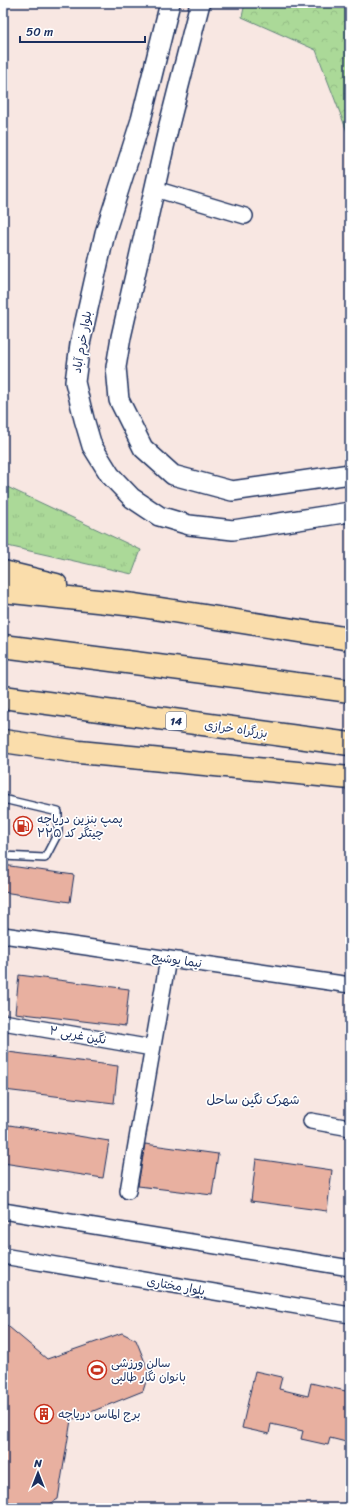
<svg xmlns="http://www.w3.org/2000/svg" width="353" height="1511" font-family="Sriracha,'Playpen Sans Arabic',sans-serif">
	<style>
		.grass { fill: url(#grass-tufts); stroke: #63847b }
		.forest { fill: url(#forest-crowns); stroke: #63847b }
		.building { fill: #e8b0a0; stroke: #1b2f5e }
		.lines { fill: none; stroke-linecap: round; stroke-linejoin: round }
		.service-casing { stroke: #1b2f5e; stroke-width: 10 }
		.minor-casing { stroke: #1b2f5e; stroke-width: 18 }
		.tertiary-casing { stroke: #1b2f5e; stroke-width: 22 }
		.trunk-casing { stroke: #1b2f5e; stroke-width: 25 }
		.service { stroke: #fff; stroke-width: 7 }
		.minor { stroke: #fff; stroke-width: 15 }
		.tertiary { stroke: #fff; stroke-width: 19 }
		.trunk { stroke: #faddab; stroke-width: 22 }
		.labels { text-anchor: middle; stroke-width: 3.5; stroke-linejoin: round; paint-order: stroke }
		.shield { fill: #fff; stroke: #5f6d8e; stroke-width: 1 }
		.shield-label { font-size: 11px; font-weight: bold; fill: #1b2f5e }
		.street-label { font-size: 12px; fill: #1b2f5e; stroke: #fff }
		.poi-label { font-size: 12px; fill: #1b2f5e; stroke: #fff; text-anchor: start }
		.neighbourhood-label { font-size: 13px; fill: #1b2f5e; stroke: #fff }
	</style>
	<defs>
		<pattern id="grass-tufts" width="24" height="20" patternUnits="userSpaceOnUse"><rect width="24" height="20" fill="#abd998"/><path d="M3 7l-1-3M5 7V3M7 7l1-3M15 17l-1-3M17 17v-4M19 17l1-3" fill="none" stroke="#93bb85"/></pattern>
		<pattern id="forest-crowns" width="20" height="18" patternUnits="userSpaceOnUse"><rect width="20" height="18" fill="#abd998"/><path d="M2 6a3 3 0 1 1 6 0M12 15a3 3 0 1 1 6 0" fill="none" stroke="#93bb85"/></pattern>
	</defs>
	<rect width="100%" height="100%" fill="#f8e7e2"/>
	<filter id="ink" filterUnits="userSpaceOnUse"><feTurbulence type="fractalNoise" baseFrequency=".025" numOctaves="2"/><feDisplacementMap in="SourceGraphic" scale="8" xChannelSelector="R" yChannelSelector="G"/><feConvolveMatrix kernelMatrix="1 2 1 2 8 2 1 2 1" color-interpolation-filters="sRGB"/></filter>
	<g filter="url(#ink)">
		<path class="grass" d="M3,485l138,65 -9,24 -129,-29z"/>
		<path class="forest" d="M245,3h105v131h-2l-32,-84 -74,-33z"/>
		<path class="building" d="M3,865l71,10 -4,27 -67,-10z
			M19,975l110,14 -4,37 -110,-13z
			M8,1052l110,14 -4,37 -110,-13z
			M3,1124l106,17 -6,37 -100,-15z
			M145,1144l73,10 -6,41 -74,-9z
			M256,1159l76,11 -5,41 -76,-10z
			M3,1322l44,37 75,-26 14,7 13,32 -6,19 -72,29 -13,79 -15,9 -40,-7v-73l3,-19 -3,-2z
			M255,1371l27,6 -3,12 29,7 3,-13 39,9v51l-20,-5 -2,7 -27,-6 2,-8 -32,-7 -2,10 -27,-6z"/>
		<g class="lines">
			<g class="service-casing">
				<path id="service" d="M3,799l55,13v21l-13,25 -42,-2"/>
			</g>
			<g class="minor-casing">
				<path id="minor" d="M155,189l90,27
					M3,935l347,50
					M3,1022l149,26
					M311,1121l39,7
					M128,1191l40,-232
					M3,1211l347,57
					M3,1256l347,59"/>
			</g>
			<g class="tertiary-casing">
				<path id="tertiary" d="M170,3l-29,117 -36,113 -25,111 -5,38 9,37 8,27 18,29 22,23 27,18 30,9 44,5 117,-18
					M200,3l-31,122 -48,212 -5,30 3,33 24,48 30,27 59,16 118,-17"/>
			</g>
			<g class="trunk-casing">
				<path id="trunk" d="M3,572l53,13
					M3,591l132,14 215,34
					M3,646l347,45
					M3,697l347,47
					M3,741l76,11 271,26"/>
			</g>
			<use href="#service" class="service"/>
			<use href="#minor" class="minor"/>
			<use href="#tertiary" class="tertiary"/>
			<use href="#trunk" class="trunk"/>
		</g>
	</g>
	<defs>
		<g id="fuel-ring" transform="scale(1)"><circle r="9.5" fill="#fff" stroke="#c8321e" stroke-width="1.5"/><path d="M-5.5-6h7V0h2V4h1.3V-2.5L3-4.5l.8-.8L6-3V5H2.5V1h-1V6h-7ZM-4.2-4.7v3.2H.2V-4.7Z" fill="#c8321e"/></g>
		<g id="stadium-ring" transform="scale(1)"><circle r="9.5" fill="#fff" stroke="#c8321e" stroke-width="1.5"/><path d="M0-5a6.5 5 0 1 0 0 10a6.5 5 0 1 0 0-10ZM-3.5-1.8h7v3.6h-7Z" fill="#c8321e"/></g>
		<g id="building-ring" transform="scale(1)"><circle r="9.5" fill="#fff" stroke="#c8321e" stroke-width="1.5"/><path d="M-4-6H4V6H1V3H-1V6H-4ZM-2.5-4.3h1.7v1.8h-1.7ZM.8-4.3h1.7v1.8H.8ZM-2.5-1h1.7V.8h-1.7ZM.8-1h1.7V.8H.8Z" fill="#c8321e"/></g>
	</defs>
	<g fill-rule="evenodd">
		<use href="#fuel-ring" x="23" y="826"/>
		<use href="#stadium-ring" x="97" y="1370"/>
		<use href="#building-ring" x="44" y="1414"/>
	</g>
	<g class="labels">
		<rect class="shield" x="166" y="712" width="20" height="18" rx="3"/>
		<g class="shield-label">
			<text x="176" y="725">14</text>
		</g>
		<g class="street-label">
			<text transform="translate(82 342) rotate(-80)" y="4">بلوار خرم آباد</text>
			<text transform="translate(236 729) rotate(8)" y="4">بزرگراه خرازی</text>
			<text transform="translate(177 960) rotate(8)" y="4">نیما یوشیج</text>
			<text transform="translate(78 1035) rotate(10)" y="4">نگین غربی ۲</text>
			<text transform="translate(176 1286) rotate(10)" y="4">بلوار مختاری</text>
		</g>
		<g class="poi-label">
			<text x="37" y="823">پمپ بنزین دریاچه<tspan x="37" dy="14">چیتگر کد ۲۲۵</tspan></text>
			<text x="111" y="1367">سالن ورزشی<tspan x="111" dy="14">بانوان نگار طالبی</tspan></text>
			<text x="58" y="1418">برج الماس دریاچه</text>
		</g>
		<g class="neighbourhood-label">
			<text x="253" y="1104">شهرک نگین ساحل</text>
		</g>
	</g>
	<rect width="353" height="1511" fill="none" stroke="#fff" stroke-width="16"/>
	<rect x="8" y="8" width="337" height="1495" fill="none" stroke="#1b2f5e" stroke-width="1.5" filter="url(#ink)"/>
	<g transform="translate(38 1473)" stroke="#ffffff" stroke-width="3" paint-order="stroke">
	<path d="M0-3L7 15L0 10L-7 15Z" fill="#1b2f5e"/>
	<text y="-6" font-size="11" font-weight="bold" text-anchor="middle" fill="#1b2f5e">N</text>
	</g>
	<path d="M20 36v6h125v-6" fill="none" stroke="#1b2f5e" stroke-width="2"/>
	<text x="26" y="36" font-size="12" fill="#1b2f5e" stroke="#ffffff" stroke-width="3" paint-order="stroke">50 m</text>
</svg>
